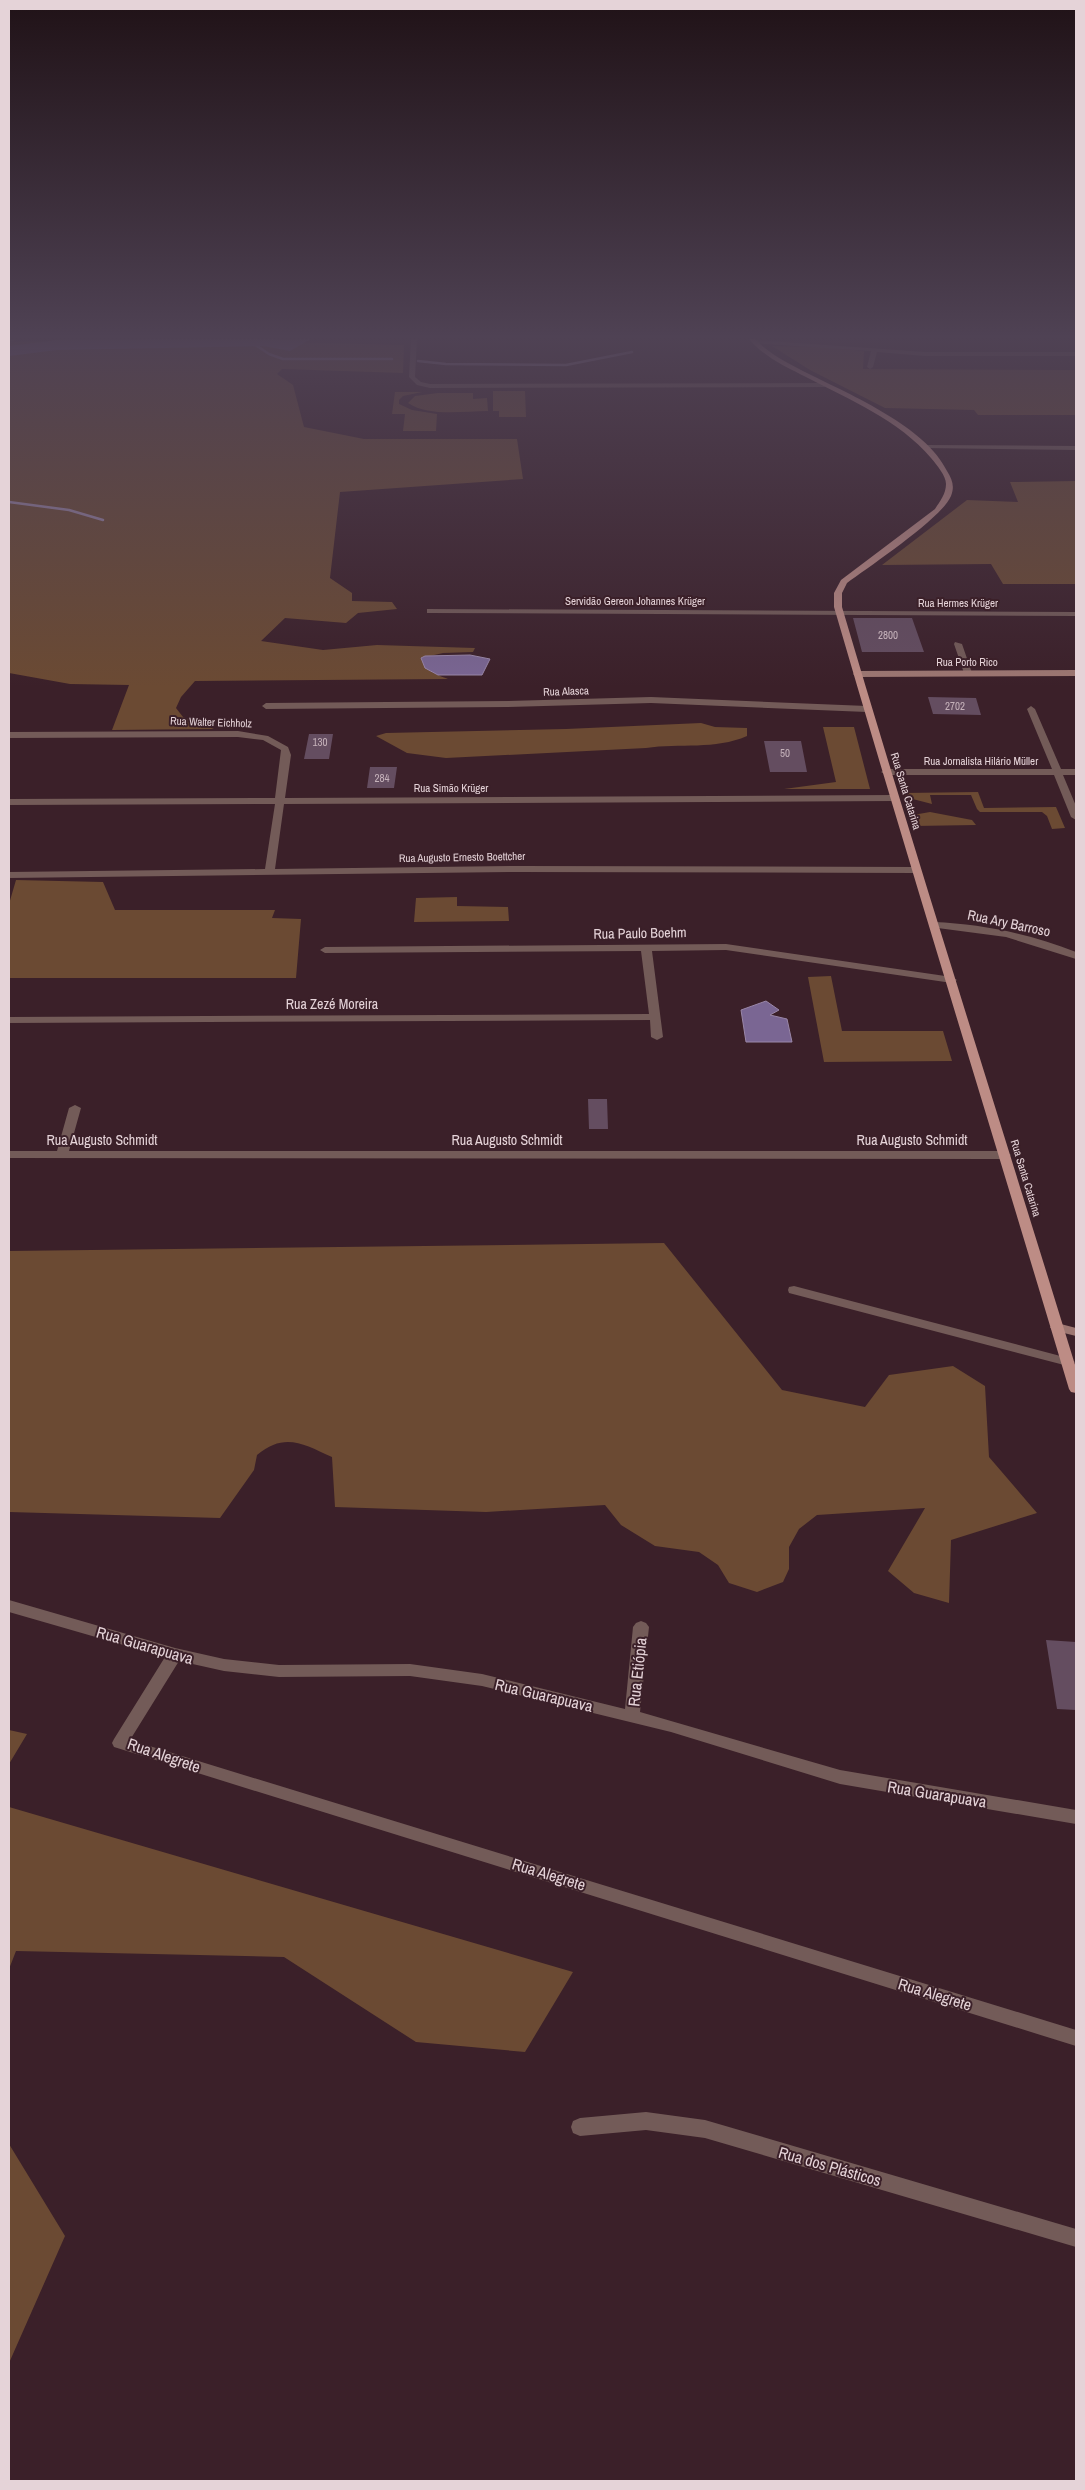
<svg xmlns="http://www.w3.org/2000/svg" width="1085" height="2490" font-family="'Archivo Narrow',sans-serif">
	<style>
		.green { fill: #6b4a33 }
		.water { fill: #7a6693; stroke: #9a87a8 }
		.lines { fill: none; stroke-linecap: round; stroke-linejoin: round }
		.stream { stroke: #9a87a8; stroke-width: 2.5 }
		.river { fill: #7a6693; fill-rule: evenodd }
		.building { fill: #644d60 }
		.street { fill: #735b58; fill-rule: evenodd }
		.secondary { fill: #9d7772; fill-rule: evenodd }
		.primary { fill: #bd8c85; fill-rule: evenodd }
		.labels { text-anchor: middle; stroke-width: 4; stroke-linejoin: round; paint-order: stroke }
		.far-street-label { font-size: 11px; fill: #e5d3d8; stroke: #3b2029 }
		.number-label { font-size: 11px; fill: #c5b2ba }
		.street-label { font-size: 14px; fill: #e5d3d8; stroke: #3b2029 }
		.near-street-label { font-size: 16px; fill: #e5d3d8; stroke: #3b2029 }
	</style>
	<rect width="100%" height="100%" fill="#3b2029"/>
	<path class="green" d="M249,339l18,4 15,-1 122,3 -1,28 -121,-4 -5,5 16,11 11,42 60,12h153l6,40 -183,13 -10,86 22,15v8l40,1 5,7 -39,4 -12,10 -61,-5 -24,23 62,9 54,-5 98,3 -2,4 -30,1 -22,5c6,14 14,16 27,21l-253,2 -14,16 -5,11 7,9 31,12 -102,1 17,-45 -59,-1 -61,-11v-331z
		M772,346l51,1 41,4 -1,18 213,1v45h-98l-4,-5 -89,-2 -75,-38z
		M493,391h32l1,26h-27v-6h-6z
		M395,392h27l-19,4 -4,4v4l13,6 25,4 -1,17h-33l2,-17h-13z
		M438,393h35v6l14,-1 1,13c-25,0 -59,6 -80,-8l7,-7z
		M1076,481v103h-73l-12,-20 -109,1 85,-65 51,2 -8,-20z
		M701,723l14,4 32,1v8c-32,14 -67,7 -101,12l-200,10 -39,-5 -31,-17 10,-3 180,-4z
		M823,727h31l16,62h-86l52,-7z
		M978,792l6,16 72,-1 9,21 -13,1 -5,-13 -5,-4h-62l-3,-3 -6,-14h-41l2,9 -27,-7 -1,-4z
		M930,812l42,8 4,5 -62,1 -1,-11z
		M16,880l87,2 12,28h160l-3,8 29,1 -5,59h-287v-74z
		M457,897v9l51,1 1,14 -95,1 2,-24z
		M831,976l11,55h101l9,30 -128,1 -16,-85z
		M664,1243l118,147 83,17 24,-32 64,-9 32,20 4,71 48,56 -86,27 -2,63 -35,-10 -26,-22 37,-63 -108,7 -18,14 -10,18v22l-6,13 -26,10 -28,-9 -11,-18 -19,-13 -44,-6 -34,-21 -16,-20 -119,7 -151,-5 -3,-50c-29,-13 -47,-25 -75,-2l-3,15 -34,48 -211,-6v-261z
		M9,1730l18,4 -18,30z
		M9,1807l564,165 -48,80 -109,-10 -132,-85 -268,-6 -7,18z
		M9,2144l56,92 -56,127z"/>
	<path class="water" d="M470,655l20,4 -8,16h-44l-13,-7 -4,-10 4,-2z
		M766,1001l13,9 -9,5 17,4 5,23h-46l-5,-32z"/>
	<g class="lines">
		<path class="stream" d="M251,342l18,12 14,5h109
			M418,361l28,3 120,1 66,-13
			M9,502l60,8 34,10"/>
		<path class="river" d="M150,339h125c12,2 23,-1 36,0l-21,12 -27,-5 -206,4 -48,6v-10l48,-6z"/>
	</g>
	<path class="building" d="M853,618h59l12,34h-62z
		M928,697l48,1 5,17 -48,-1z
		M309,734h24l-4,25h-25z
		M764,741h37l6,31h-37z
		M370,767h27l-3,21h-27z
		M588,1099h19l1,30h-19z
		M1046,1640l30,2v68l-19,-1z"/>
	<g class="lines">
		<path class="street" d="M9,339h6v1l-3,2z
			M411,339h6l-2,38 6,5 9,2 394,-1 3,2 -3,2 -394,1 -13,-3 -8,-8z
			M754,340l171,12h151v4h-151l-48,-4 -4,15 -3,2 -3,-2 4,-16 -119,-8z
			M926,445l150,1v4l-152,-2 -1,-1z
			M427,609l649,3v4l-646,-3h-3z
			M955,642l7,2 10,29 -1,2 -7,-2 -10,-29z
			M651,697l216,9 4,3 -4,3 -216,-9 -143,4 -242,2 -4,-3 4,-3 242,-2z
			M1031,706l4,3 26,60h15v6h-13l13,31v14l-5,-3 -17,-42h-168l-5,-3 5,-3h166l-25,-60z
			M238,731l30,5 20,11 3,8 -6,43 609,-3 5,3 -5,3 -610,3 -9,65 243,-3 398,1 5,3 -5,3 -398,-1 -509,6v-6l256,-3 10,-65 -266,1v-6l266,-1 6,-48 -18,-10 -25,-3 -229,1v-6z
			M934,922c49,2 96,12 142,30v7l-70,-22 -76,-10 -1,-2z
			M726,944l226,33 5,3 -5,3 -226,-33 -74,1 11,86 -6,3 -6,-3 -1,-17 -641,3v-6l640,-3 -8,-63 -316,2 -5,-3 5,-3z
			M75,1105l6,3 -12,43h936l6,4 -6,4 -996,-1v-7h48l12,-43z
			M794,1286l274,72 7,4 -7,4 -279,-73 -1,-3 1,-3z
			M9,1600l166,48 49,11 55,6 131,-1 72,10 143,35 8,-82 3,-4 5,-2 5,2 3,4 -9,85 200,58 236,40v14l-236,-40 -169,-52 -189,-46 -72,-10 -131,1 -55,-6 -45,-10 -49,79 946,290v16l-962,-299 -2,-4 2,-4 51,-82 -156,-45z
			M646,2112l59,8 371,109v18l-371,-109 -59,-8 -66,6 -7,-3 -2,-6 2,-6 7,-3z"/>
		<path class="secondary" d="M1076,670v6l-219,1 -4,-3 4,-3z
			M1057,1323l19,5v8l-24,-6 -2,-3z"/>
		<path class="primary" d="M749,339h6c15,16 35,25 54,35 42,21 117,53 138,97 5,8 8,15 4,25 -9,22 -81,70 -104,87l-5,10v14c75,254 156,507 234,761v25l-5,-1 -2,-3c-78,-261 -159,-521 -235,-782v-14l7,-13 94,-71c5,-8 11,-15 11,-25 0,-8 -9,-19 -15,-26 -32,-38 -81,-58 -125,-81 -20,-10 -42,-20 -57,-38z"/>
	</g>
	<linearGradient id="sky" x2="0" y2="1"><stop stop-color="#201217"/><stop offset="0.49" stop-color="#4f4254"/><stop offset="1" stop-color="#4f4254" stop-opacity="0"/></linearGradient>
	<rect width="1085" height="687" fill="url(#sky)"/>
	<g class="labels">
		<g class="far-street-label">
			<text x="635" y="605">Servidão Gereon Johannes Krüger</text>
			<text x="958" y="607">Rua Hermes Krüger</text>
			<text x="967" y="666">Rua Porto Rico</text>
			<text transform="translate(566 691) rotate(-2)" y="4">Rua Alasca</text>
			<text transform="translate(211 722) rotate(2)" y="4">Rua Walter Eichholz</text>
			<text x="981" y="765">Rua Jornalista Hilário Müller</text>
			<text x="451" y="792">Rua Simão Krüger</text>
			<text transform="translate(906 791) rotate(73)" y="4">Rua Santa Catarina</text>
			<text transform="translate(462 857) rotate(-1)" y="4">Rua Augusto Ernesto Boettcher</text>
			<text transform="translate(1026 1178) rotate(73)" y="4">Rua Santa Catarina</text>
		</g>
		<g class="number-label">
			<text x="888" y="639">2800</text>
			<text x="955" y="710">2702</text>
			<text x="320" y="746">130</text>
			<text x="785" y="757">50</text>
			<text x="382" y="782">284</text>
		</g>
		<g class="street-label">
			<text transform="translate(1009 923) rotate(12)" y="5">Rua Ary Barroso</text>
			<text transform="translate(640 933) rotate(-1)" y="5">Rua Paulo Boehm</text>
			<text x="332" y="1009">Rua Zezé Moreira</text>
			<text x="102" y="1145">Rua Augusto Schmidt</text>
			<text x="507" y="1145">Rua Augusto Schmidt</text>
			<text x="912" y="1145">Rua Augusto Schmidt</text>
		</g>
		<g class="near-street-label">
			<text transform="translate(145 1645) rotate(16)" y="6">Rua Guarapuava</text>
			<text transform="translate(637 1672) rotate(-84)" y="6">Rua Etiópia</text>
			<text transform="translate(544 1695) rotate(13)" y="6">Rua Guarapuava</text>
			<text transform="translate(164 1755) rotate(19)" y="6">Rua Alegrete</text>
			<text transform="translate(937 1794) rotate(9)" y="6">Rua Guarapuava</text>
			<text transform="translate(549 1874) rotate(17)" y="6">Rua Alegrete</text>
			<text transform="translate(935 1994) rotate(17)" y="6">Rua Alegrete</text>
			<text transform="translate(830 2166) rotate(16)" y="6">Rua dos Plásticos</text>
		</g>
	</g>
	<rect width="1085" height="2490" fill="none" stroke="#e5d3d8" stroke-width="20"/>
</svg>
